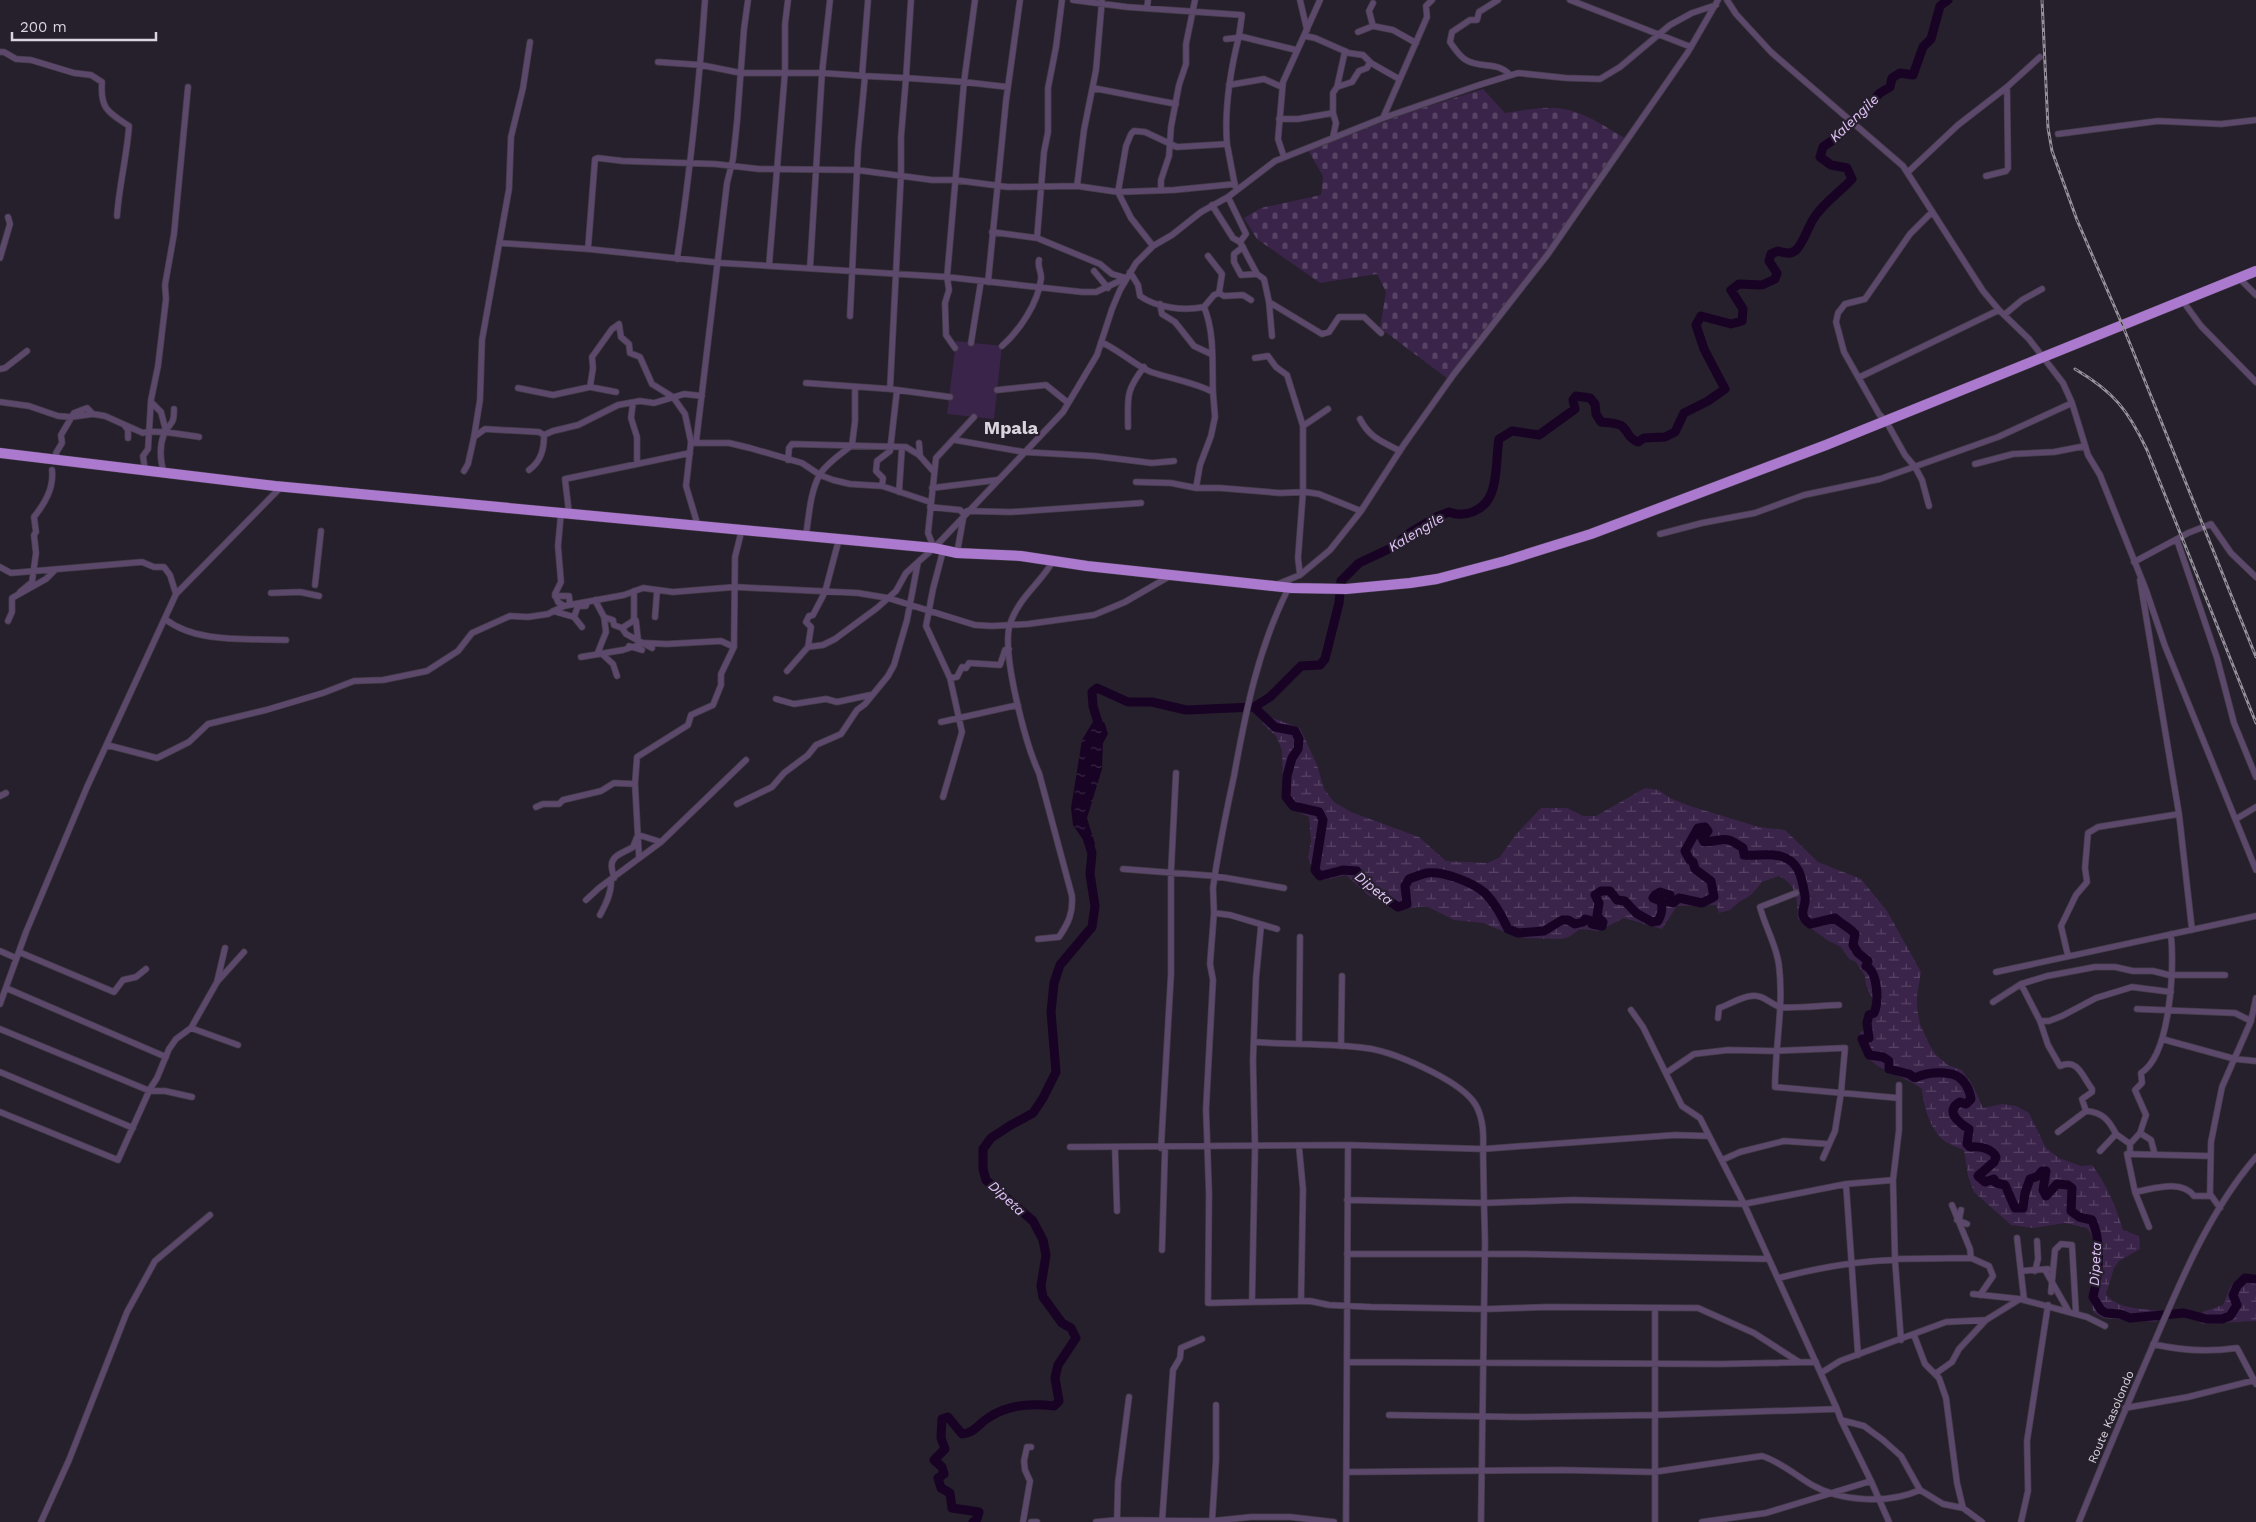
<svg xmlns="http://www.w3.org/2000/svg" width="2256" height="1522" font-family="'Work Sans',sans-serif">
	<style>
		.wetland { fill: url(#wetland-marsh) }
		.cemetery { fill: url(#cemetery-stones) }
		.garden { fill: #3b244a }
		.water { fill: url(#water-ripples) }
		.lines { fill: none; stroke-linecap: round; stroke-linejoin: round }
		.river { stroke: #180325; stroke-width: 9 }
		.street-casing { stroke: #433c48; stroke-width: 7 }
		.highway-casing { stroke: #433c48; stroke-width: 11 }
		.street { stroke: #5c486a; stroke-width: 5.5 }
		.highway { stroke: #ab7acf; stroke-width: 10 }
		.rail-casing { stroke: #96909b; stroke-width: 3 }
		.rail { stroke: #261f2c; stroke-width: 1; stroke-dasharray: 4; stroke-linecap: butt }
		.labels { text-anchor: middle; stroke-width: 4.5; stroke-linejoin: round; paint-order: stroke }
		.street-label { font-size: 12px; fill: #d9d4dd; stroke: #261f2c }
		.water-label { font-size: 14px; font-style: italic; fill: #e3c4fb; stroke: #261f2c }
		.district-label { font-size: 18px; font-weight: bold; fill: #d9d4dd; stroke: #261f2c }
	</style>
	<defs>
		<pattern id="wetland-marsh" width="20" height="14" patternUnits="userSpaceOnUse" patternTransform="scale(1.25)"><rect width="20" height="14" fill="#3b244a"/><path d="M1 5h8M5 5V1M11 12h8M15 12V8" fill="none" stroke="#574364"/></pattern>
		<pattern id="cemetery-stones" width="16" height="16" patternUnits="userSpaceOnUse" patternTransform="scale(1.25)"><rect width="16" height="16" fill="#3b244a"/><path d="M2 7V4a2 2 0 0 1 4 0v3zM10 15v-3a2 2 0 0 1 4 0v3z" fill="#574364"/></pattern>
		<pattern id="water-ripples" width="26" height="14" patternUnits="userSpaceOnUse" patternTransform="scale(1.25)"><rect width="26" height="14" fill="#180325"/><path d="M2 4q2-2 4 0t4 0M15 11q2-2 4 0t4 0" fill="none" stroke="#392744"/></pattern>
	</defs>
	<rect width="100%" height="100%" fill="#261f2c"/>
	<path class="wetland" d="M1270,717l30,11 17,37 7,24 10,13 17,10 68,25 27,24 41,2 12,-5 18,-25 24,-25h26l16,8h13l49,-28 13,2 14,9 18,7 69,21 26,3 33,32 43,17 26,32 34,61 -4,24v11l3,17 9,20 7,11 12,10 14,5 11,16 10,22 19,-4 14,2 13,7 17,35 13,10 22,8 11,-1c15,20 24,42 31,65l16,6 1,13 -21,12 -5,7 -8,26c10,15 38,15 55,17l-5,11 -53,-4 -9,-5c-10,-27 12,-60 -7,-85l-22,-5 -32,5 -22,-3 -37,-33 -6,-16 -4,-26c-6,-2 -12,-5 -18,-8 -15,-10 -23,-36 -24,-53 -24,-19 -63,-18 -62,-57l5,-2c-2,-11 1,-17 10,-25l-9,-20 -1,-9 -9,-14 -7,-3 -8,-12 -14,-7 -29,-21c-1,-18 0,-34 -19,-43l-17,6 -11,13 -12,7 -9,8 -11,3 -3,-8 -39,1 -15,23 -38,-11 -26,13 -18,-2 -11,8 -8,2 -36,-1 -13,-3 -29,-12 -29,-3 -26,-13h-10l-20,3 -30,-15 -22,-20 -22,5 -7,-1 -9,-21 3,-17 -2,-24 -15,-7 -11,-11 -1,-49 -6,-14 -14,-13z
		M2243,1274h13v47l-55,3 1,-12 21,-7 7,-18z"/>
	<path class="cemetery" d="M1483,89l22,24c21,-3 46,-9 67,-2 19,5 36,18 53,27l-79,115 -98,126 -68,-51 6,-36 -9,-18 -57,9 -63,-44 -13,-21 17,-10 60,-13 2,-19 -15,-26 102,-38z"/>
	<path class="garden" d="M956,341l46,5 -8,73 -47,-5z"/>
	<path class="water" d="M1097,715l8,9 3,10 -5,9 -1,26 -15,49 8,26 -3,9 -19,-28 -2,-17 11,-68z"/>
	<g class="lines">
		<path class="river" d="M1254,707l16,-10 31,-31 19,-1 5,-6 14,-56 2,-22 18,-18 32,-15 20,-16 25,-15 13,-5c16,6 35,-1 42,-18 7,-16 5,-38 8,-55l13,-8 27,4 36,-26 -2,-9 3,-4 14,2 5,6 1,10 5,8c6,1 17,0 22,5 7,7 4,10 15,15l6,-4 21,-1 10,-5 9,-19 24,-12 17,-12 -21,-40 -8,-24 5,-9 30,8 11,-3 1,-12 -12,-19 8,-6 23,1 13,-6 2,-6 -8,-12 2,-7 7,-3c6,2 13,4 18,-1 9,-9 12,-25 20,-35 10,-14 24,-23 36,-36l-5,-11 -16,-3 -11,-8 3,-10 17,-12 40,-42 10,-6 2,-9 8,-5 13,2 10,-28 8,-8 9,-33 8,-6
			M1099,726l-6,-20 -1,-14 5,-4 31,14h24l34,8 68,-3 21,20 20,4 4,8 -1,10 -6,9 -5,18 -1,21 7,9 26,6 4,8 -8,50 5,6 23,-6 14,1 5,11 36,25 9,-3 -2,-18 4,-7c6,-2 12,-5 18,-6 17,-2 45,9 58,20 10,10 17,23 23,36l10,4 26,-2 18,-11h6l7,4 8,-2 2,-3 7,2v3l10,2 1,-4 -6,-6 2,-13 -4,-8 6,-4h9l7,9 8,1 11,12 16,9 6,-1c4,-7 5,-12 3,-20l-8,-3 2,-3 5,-3 10,3 -1,7 4,1 6,-5 23,5 12,-6 -3,-16 -16,-12 -2,-7 -3,-2 -5,-9 13,-23 7,-1 3,4 -6,7 2,4c21,-1 19,-8 39,6l1,7c12,1 24,-2 36,1 20,5 22,23 25,40 2,11 -9,18 5,28l25,-6c7,7 14,9 20,16l-2,11 5,8 10,8 -2,5c12,6 13,36 8,47l-5,2 -2,8 2,15 -7,1 7,16 14,2 6,4v8l20,5 6,4c11,-6 39,-9 48,3 4,4 7,12 8,18l-5,5 -6,-2c-16,9 -1,21 9,27l-2,15 3,3c9,-1 22,1 26,10l-2,5 -16,14 7,6 9,-3 2,4 9,2 10,23h8l2,-15 5,-14 8,-3 4,-5h4l-3,19 3,6 11,-12 11,1 4,3 -1,23 8,6 13,3c10,22 7,54 1,77l8,13 5,3 14,1 10,4 54,-5 23,6h15l8,-3 7,-11 -4,-10 4,-9 8,-8 11,1
			M973,1522l4,-3 2,-7 -27,-4 -2,-15 -9,-5 -3,-10 6,-4 -2,-7 -8,-7 11,-11 -4,-11 1,-19 6,-2 14,17c13,-1 16,-10 26,-16 19,-13 44,-15 66,-12l5,-5 -4,-23 3,-13 18,-27 -5,-10 -9,-5 -19,-26 -2,-11 5,-31 -3,-15 -10,-19 -47,-41 -3,-11v-20l8,-11 20,-13 22,-12 10,-15 13,-26 -5,-60 3,-29 6,-18 32,-38 3,-21 -5,-32 2,-21 -4,-12"/>
		<g class="street-casing">
			<path id="street" d="M911,0l-5,78 58,4 -17,195 2,13 -4,13 1,32 9,13
				M975,0l-11,82 44,5
				M1073,0l54,7 115,8 -3,21 57,14
				M1300,0l7,30
				M1498,0l-19,12 -2,8h-7l-18,12 -2,10c5,7 9,14 16,18 15,9 32,1 44,15
				M1570,0l121,47
				M1727,0l9,14 35,38 132,114 80,125 16,19 30,29 34,44 9,20 16,52 12,20 46,115 19,56 91,224
				M1147,8l1,-8
				M1373,26l20,4 23,13
				M1358,32l15,-6 -4,-15 4,-8
				M1305,36l10,2 34,15 14,2 8,8 28,16
				M1226,39l10,-1 3,-2
				M0,52h4l12,7 15,1 43,13 17,2 11,7c-2,27 6,30 27,44 -2,30 -10,60 -12,90
				M658,62l43,3 40,8h81l43,3 -7,73 -8,167
				M862,76l6,-76
				M865,76l41,2 -5,59v37l-11,215
				M1229,85l35,-6 18,8
				M1337,87l8,-36
				M1093,88l83,16
				M1333,113v-20l4,-6 15,-5 7,-11 8,-3 3,-6
				M1383,118l44,-101 -1,-11 6,-6
				M1279,119h19l35,-6 3,10 -3,14
				M2058,134l100,-13 63,3 35,-4
				M1227,144c-3,-37 3,-72 12,-108
				M1284,157l-6,-18 5,-57 37,-82
				M1908,172l50,-47 49,-38 33,-30
				M1986,176l20,-5 2,-3 -1,-81
				M1077,186l7,-56 12,-60 6,-70
				M1161,190v-10l8,-24 2,-29 8,-42 7,-21v-20l9,-44
				M1228,197l18,37 -6,8 17,32 7,5 5,23 3,34
				M1212,205l21,33 7,4
				M992,232l45,6 63,26 12,10 14,4
				M1037,238l7,-86 4,-20v-44l8,-41 6,-47
				M500,243l88,6 7,-90 3,-1 25,3 92,3 44,5 98,1 75,10h23l53,7 69,-1 41,6 56,-2 61,-6
				M1153,246l-22,-28 -13,-26 8,-46 5,-12 3,-3 11,1 32,15 50,-3 8,42
				M1243,247l-9,7v8l7,13 16,-1
				M588,249l134,14 225,14 135,15h14l30,-14
				M1208,256l14,18 -3,19
				M0,258l10,-34 -2,-7
				M677,259c13,-86 22,-172 28,-259
				M769,266l16,-194v-48l3,-24
				M810,268l12,-195 8,-73
				M1094,271l14,17
				M1130,272l8,13 2,11c17,12 44,15 64,11 11,26 8,58 9,85
				M2238,277l18,18
				M988,282l18,-181 14,-101
				M2182,300l19,26 55,56
				M1269,302l53,32 7,-2 10,-15h25l17,16
				M1160,304l2,10 13,8 19,24 17,8
				M1204,307l10,-12 5,-2 5,3 19,-1 8,5
				M2004,315l18,-15 20,-11
				M1101,342c18,8 35,24 50,30 21,7 42,10 62,20l2,25 -4,19 -11,29 -4,23
				M971,343l10,-62
				M1002,346c18,-16 36,-43 39,-67 1,-7 -4,-12 -2,-19
				M1255,358l13,-2 8,11 11,8 16,51
				M0,369l5,-1 22,-17
				M1860,377l139,-67
				M806,383l84,6 60,8
				M590,387l3,-19 -1,-11 20,-28 7,-5 2,13 8,7 1,9 10,4 12,27 21,13 12,17 6,28 -5,44 12,40
				M518,388l35,7 37,-8 26,5
				M997,390l49,-5 21,17
				M0,402l29,4 29,10 13,1 22,-3 12,2 38,17c12,-4 43,2 56,4
				M151,402l10,10 5,19
				M633,403l-2,15 6,19v26
				M1360,419c10,19 21,22 40,32
				M125,426l3,4v8
				M1128,427c0,-30 -3,-35 16,-60
				M474,437l6,-37 2,-60 27,-151 2,-52 12,-49 7,-46
				M955,440l69,12 71,4 57,7 22,-2
				M693,443h36l21,5 52,15 18,12 13,5 17,4 32,2 48,16
				M696,443l31,-260 6,-24 4,-37 7,-93 4,-29
				M919,443l1,13
				M58,460l-2,-7 6,-10 -1,-8 13,-22 13,-5 6,6
				M788,460l1,-12 3,-4 114,3 13,8 15,17
				M1975,464l38,-10 41,-2 31,-6
				M145,470l-2,-14 5,-7 3,-49 7,-34 8,-67 -1,-14 9,-51 14,-147
				M529,470c12,-9 15,-20 15,-35
				M464,471l4,-7 6,-27 11,-8 54,3 5,3 9,-4 25,-6 40,-20 22,-4 14,2 30,-9 18,2
				M164,473c-4,-13 -5,-26 0,-39 6,-13 10,-7 10,-25
				M1136,482l35,1 25,5h24l60,5 26,-1 13,2 42,17
				M882,486l1,-8 -7,-7 1,-10 13,-10 7,-61
				M932,488l65,-8
				M899,492l3,-45
				M1929,506l-7,-26 -7,-13 -10,-12 -19,-34 -7,-7 -35,-62 -8,-30 2,-9 7,-9 20,-5 45,-65 22,-22
				M930,507l30,3 4,4 -7,39
				M967,511l44,1 130,-9
				M561,513l-3,33 3,36 -6,12 3,8 6,4
				M569,513l-4,-34 125,-26
				M1660,534l42,-11 53,-10 49,-18 76,-16 118,-42 74,-34
				M806,535c3,-19 4,-43 14,-61 8,-12 21,-20 32,-29l3,-24v-34
				M2177,540l40,118 17,65 22,54
				M934,548l-6,-15 8,-75 38,-41
				M2134,562l54,-29 23,-9 20,29 25,24
				M0,567l11,6 131,-11 12,5h10l6,8 6,19
				M1300,575l-2,-17 5,-66v-66l25,-17
				M1278,584l22,-9 30,-25 31,-39 42,-65 51,-72 94,-120 140,-202 30,-52
				M315,585l6,-54
				M634,591v27l2,3 2,19
				M20,592l12,-10 4,-29 -2,-18 2,-3 -2,-15c11,-14 20,-29 18,-47
				M271,593l29,-1 19,4
				M555,596h14l1,8
				M595,600l9,17 9,3 1,5 8,3 4,6 26,14
				M553,611l21,6 8,10
				M574,617l4,-11h8l1,-4
				M655,617l2,-26
				M165,619c32,25 82,19 121,21
				M8,621l4,-9v-14l34,-19 9,-9
				M622,628l11,-7 1,-3
				M629,646l13,4
				M808,647l15,-2 12,-6 42,-31 19,-17 10,-18 12,-11
				M599,654l-1,-2 8,-20 -2,-15
				M602,654l11,10 4,12
				M581,657l42,-7 22,-7 22,1 54,-3 13,6
				M787,671l21,-24 3,-20 -5,-5 3,-6 4,-1 12,-23 14,-53
				M950,678l7,-1 5,-10 4,1 3,-5 31,2 5,-15 4,-1
				M776,699l18,5 32,-5 11,3 33,-7
				M941,722l77,-17
				M107,745l50,13 32,-16 19,-18 58,-14 57,-17 31,-12 29,-1 44,-9 31,-20 14,-18 38,-17 18,1 20,-3 16,-8 60,-11 19,-7 30,4 62,-5 123,6 30,5 87,27 17,1 36,-2 66,-9 31,-13 45,-26
				M635,784l4,73
				M0,796l6,-3
				M943,797l19,-65 -12,-54 -24,-52 7,-37 10,-38
				M737,804l35,-17 12,-14 24,-18 8,-10 25,-11 16,-24 8,-6 23,-28 6,-11 13,-45 11,-58 16,-14 129,-136 34,-57 15,-46 8,-19 16,-27 17,-17 19,-11 29,-23 27,-15 47,-36 108,-43 96,-33 39,-12 48,5 34,1 20,-12 50,-42 22,-12 24,-8
				M536,807l7,-3h16l4,-4 38,-9 13,-8 21,1 2,-27 51,-32 3,-10 22,-10 8,-20v-11l13,-27 1,-90 7,-28
				M2179,814l13,116
				M2236,819l20,-12
				M1123,869l92,7 69,12
				M614,878c0,-3 -2,-6 -2,-9 -3,-14 12,-16 21,-22l4,-10 5,-1 19,6
				M1796,893l-36,14c5,20 17,39 19,59 5,40 -4,81 -4,121l123,11
				M586,900l13,-12 62,-46 85,-82
				M1214,913l-4,51 3,16 -7,129 3,85 -1,109 44,-1
				M600,915c6,-11 12,-23 11,-35
				M1261,926l-5,52 -3,83 2,86 -3,155 58,-1 19,4 42,2 116,2 62,-2 149,1 56,25 45,29
				M1277,929l-47,-14 -16,-2 -1,-25c5,-37 13,-75 21,-112 12,-66 24,-128 55,-189
				M1038,939l21,-2c10,-15 14,-24 13,-41l-33,-123c-13,-28 -38,-120 -29,-149 9,-27 30,-40 43,-63
				M0,951l16,7
				M19,952l95,40 9,-12 13,-3 10,-8
				M2068,956l-7,-30 15,-31 11,-13 -2,-14 3,-35 10,-6 81,-13 -39,-234
				M1996,972l260,-56
				M217,982l8,-34
				M2021,984l26,-8 48,-9h20l18,4h20l16,4h56
				M6,988l160,69
				M1993,1002l28,-18 19,37 8,24 12,21c18,-8 22,10 32,23v3l-10,7 4,12 -28,21
				M0,1004l26,-72 61,-145 89,-193 104,-106
				M2137,1009l98,4 16,8
				M1631,1010l12,17 39,79 18,12 44,86 93,205 4,11 30,61 18,41
				M1718,1018l1,-10c10,-3 21,-11 32,-12 12,-2 19,8 29,11 7,2 49,-2 59,-2
				M2040,1021h9l13,-5 34,-18 36,-11 39,5
				M191,1028l47,17
				M0,1029l150,62h15l27,6
				M2162,1039l73,20 21,2
				M1255,1042c36,3 73,1 110,6 28,3 91,31 108,53 10,13 11,32 10,48l192,-14 33,1
				M1299,1044l1,-107
				M1341,1046l1,-70
				M0,1072l133,56
				M1666,1073l28,-19 34,-4 47,1 70,-3 -4,45 -6,38 -12,27
				M1899,1085v45l-6,50 2,80 6,80
				M2086,1111c16,1 23,9 30,23l-16,17
				M0,1112l118,48 32,-71 7,-11 12,-29 7,-10 15,-11 26,-46 27,-30
				M2116,1134l14,10
				M1070,1147l278,-2 135,4 1,54 -137,-3
				M1299,1147l4,42 -2,112
				M1115,1148l2,63
				M1161,1148l10,-174v-102l5,-99
				M2130,1153v-9l10,-11
				M2155,1155l-4,-15 -11,-7 6,-18 -11,-25 7,-7 -1,-10c30,-19 33,-105 30,-139
				M1722,1160l18,-8 44,-11 44,3
				M1846,1184l12,171
				M2135,1192c18,-3 46,-13 59,4h17
				M1952,1205l18,44 1,9
				M2220,1208l-10,-14 1,-52 11,-55 29,-66 5,-23
				M1957,1220l10,4
				M1959,1220l2,-10
				M2149,1227l-14,-35 -8,-38 83,2
				M2017,1238l7,61
				M1162,1250l3,-102
				M1347,1254h175l247,5
				M1895,1259l76,-1 18,8 4,10 -13,19
				M2045,1270l24,42
				M2021,1271l27,-2
				M2035,1271l3,-12 -1,-18
				M1779,1278c38,-10 76,-17 116,-18
				M2051,1292l4,-42 6,-6 11,1 4,69
				M1973,1294l47,5
				M1914,1335l11,29 14,14 7,20 11,85 6,25
				M2153,1344c29,7 55,8 84,4l19,36
				M1348,1362l372,2 96,-2
				M1821,1373l19,-12 106,-39 40,-2 34,-21 67,18 18,9
				M1935,1374l17,-12 7,-13 27,-29
				M2125,1408l63,-11 68,-17
				M1389,1415l132,2 133,-2 183,-6
				M1841,1420l23,6 19,14 18,16 19,34 23,14 20,4 19,14
				M1348,1472l213,-2 93,2 108,-16c19,6 33,19 50,29 30,17 77,19 108,5
				M41,1522l28,-62 58,-148 28,-51 55,-46
				M1023,1522l7,-41 -5,-11 -1,-9 3,-14h4
				M1031,1522h6
				M1096,1522l21,-2 95,1 39,-4h39l44,5
				M1117,1522l1,-39 11,-86
				M1162,1522l11,-152 7,-12 1,-10 21,-9
				M1212,1522l4,-62v-55
				M1346,1522l2,-377
				M1481,1522l4,-280 -1,-39 89,-3 171,4 102,-20 47,-4
				M1655,1522v-213
				M1702,1522l64,-9 105,-32
				M2021,1522l7,-31 -1,-50 21,-136
				M2079,1522c24,-60 49,-119 75,-179 27,-63 56,-133 102,-186"/>
		</g>
		<g class="highway-casing">
			<path id="highway" d="M0,453l275,33 659,62 23,5 64,3 66,10 205,22 54,1 64,-6 27,-4 68,-18 86,-27 235,-89 430,-174"/>
		</g>
		<use href="#street" class="street"/>
		<use href="#highway" class="highway"/>
		<g class="rail-casing">
			<path id="rail" d="M2042,0l6,128 4,23 25,69 45,104 134,333
				M2075,369c39,23 53,41 72,81l109,273"/>
		</g>
		<use href="#rail" class="rail"/>
	</g>
	<g class="labels">
		<g class="street-label">
			<text transform="translate(2111 1417) rotate(-67)" y="4">Route Kasolondo</text>
		</g>
		<g class="water-label">
			<text transform="translate(1854 118) rotate(-44)" y="5">Kalengile</text>
			<text transform="translate(1416 532) rotate(-31)" y="5">Kalengile</text>
			<text transform="translate(1374 888) rotate(39)" y="5">Dipeta</text>
			<text transform="translate(1007 1198) rotate(43)" y="5">Dipeta</text>
			<text transform="translate(2095 1264) rotate(-87)" y="5">Dipeta</text>
		</g>
		<g class="district-label">
			<text x="1011" y="434">Mpala</text>
		</g>
	</g>
	<path d="M12 32v8h144v-8" fill="none" stroke="#d9d4dd" stroke-width="2.5"/>
	<text x="20" y="32" font-size="15" fill="#d9d4dd" stroke="#261f2c" stroke-width="4" paint-order="stroke">200 m</text>
</svg>
